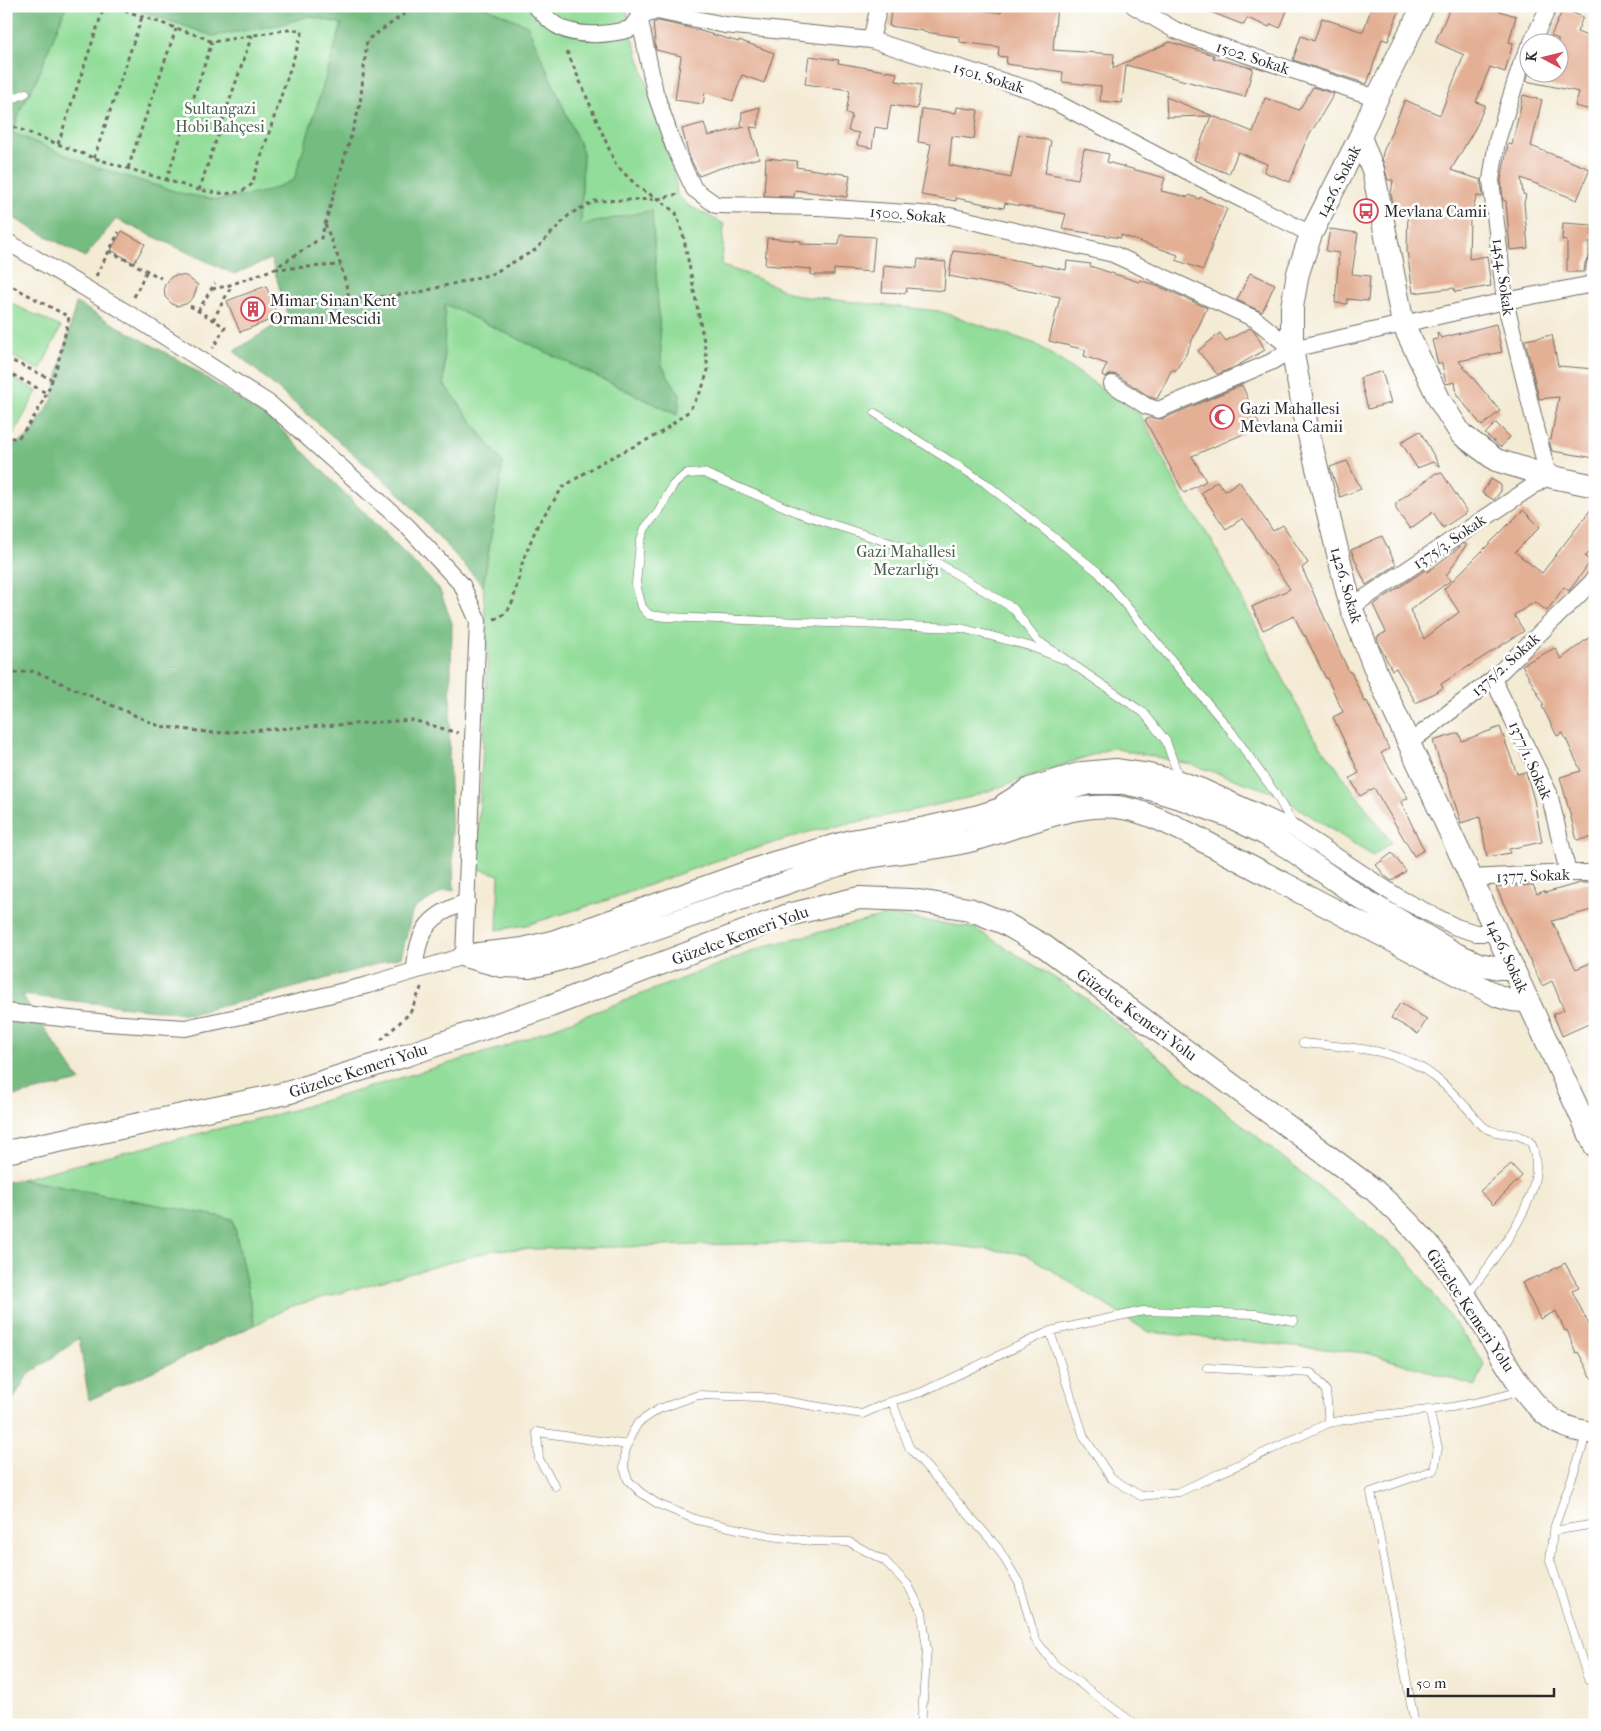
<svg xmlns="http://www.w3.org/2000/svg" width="1601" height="1731" font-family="'IM FELL French Canon',serif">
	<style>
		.green { fill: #92dd99; stroke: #5e8462 }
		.forest { fill: #75bc81; stroke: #507456 }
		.building { fill: #e4b095 }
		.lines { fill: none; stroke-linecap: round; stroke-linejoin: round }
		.lane-casing { stroke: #716e66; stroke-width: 9 }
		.street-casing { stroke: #716e66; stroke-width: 18 }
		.secondary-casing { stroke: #716e66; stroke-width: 24 }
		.path { stroke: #716e66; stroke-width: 3; stroke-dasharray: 4 4; stroke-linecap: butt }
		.lane { stroke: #fff; stroke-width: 8 }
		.street { stroke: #fff; stroke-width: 16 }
		.secondary { stroke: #fff; stroke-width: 22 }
		.labels { text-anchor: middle; stroke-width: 5; stroke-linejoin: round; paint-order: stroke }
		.street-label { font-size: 16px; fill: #2b2b2b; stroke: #fff }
		.park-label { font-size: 16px; fill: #4a604c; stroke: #fff }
		.poi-label { font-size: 16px; fill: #2b2b2b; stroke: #fff; text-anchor: start }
	</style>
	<rect width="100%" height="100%" fill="#fff"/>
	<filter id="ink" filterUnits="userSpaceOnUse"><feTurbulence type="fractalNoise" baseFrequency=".02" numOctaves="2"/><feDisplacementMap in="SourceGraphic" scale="10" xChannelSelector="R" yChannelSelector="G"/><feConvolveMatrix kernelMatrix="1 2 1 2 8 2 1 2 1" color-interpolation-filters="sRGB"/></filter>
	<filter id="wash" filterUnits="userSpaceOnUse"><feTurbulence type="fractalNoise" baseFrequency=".0096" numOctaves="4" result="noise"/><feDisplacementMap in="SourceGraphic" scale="20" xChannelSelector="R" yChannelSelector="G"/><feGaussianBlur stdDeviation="1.12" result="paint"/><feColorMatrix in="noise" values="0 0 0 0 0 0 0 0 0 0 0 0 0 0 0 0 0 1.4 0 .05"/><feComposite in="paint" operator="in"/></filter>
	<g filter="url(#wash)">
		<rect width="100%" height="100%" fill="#f4ebd5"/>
		<path class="green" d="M66,6h62l85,30 70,-12 26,-8 33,8 -48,156 -29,12 -47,8 -34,-6 -89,-27 -82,-34 7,-23 16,-29z
			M483,6h144l3,23 45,147 2,18 11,11 36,19 -2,42 22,7 54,23 141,15 97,33 104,70 44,86 28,41 100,193 79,108 -18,14 -98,-63 -85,-29 -78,-16 -141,49 -66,15 -93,19 -103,32 -101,37 -82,25 -29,5 2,-55 -23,-7 12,-210 -5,-72 20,-123 -59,-79 1,-80 232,111 3,-20 -18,-29 -10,-155 -71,15 2,-74 -56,-127z
			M6,301l55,26 -21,43 -34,-17z
			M6,374l31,17 -23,43 -8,-4z
			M888,915l86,13 108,67 324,262 79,107 -9,22 -109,-33 -219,-21 -122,-78 -120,-14 -412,10 -205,57 -34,18 -22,-106 -213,-40 276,-70 208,-62 265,-102z"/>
		<path class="forest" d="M6,6h60l-30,75 -16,29 -7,23 82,34 89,27 34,6 47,-8 29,-12 48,-156 -33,-8 -26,8 -70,12 -85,-30h355l44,19 56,127 -2,73 71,-15 10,156 18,29 -2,20 -233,-111 -1,80 59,79 -20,123 -81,-90 -168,-145 54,-34 -17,-58 -37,15 -118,-55 -31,38 -79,-43z
			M76,303l108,60 92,61 163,164 13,35 -3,137 5,130 -10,1 -31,18 -12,48 -129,37 -82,20 -168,-19 58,86 -74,17v-652h7l17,-10 22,-36z
			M20,1179l213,40 22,106 -166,75 -10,-62 -52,38 -21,36v-230z"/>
		<g id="blocks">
			<path class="building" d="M892,6h60l49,7 1,-7h55l-4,44 61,4 -1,14 57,-26 44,13 -1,3 40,10 -8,29 -119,-32 -4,38 -22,-2 1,-15 -39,-4 1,-10 -57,-8 1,-7 -9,-1 1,-9 -39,-5v-5l-36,-5v-1l-35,-5z
				M1200,6h89l-9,22 -9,-4 -2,3 -22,-9 -3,7 -44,-17z
				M1372,6h29l-13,35 -6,-2 -15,45 -74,-24 8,-24 13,5 8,-23 41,14z
				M1451,6h32l33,10 -7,26 4,1 -8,29 -15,-5 -14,35 9,3 -8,20 -26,45 30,10 2,17 -6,-1 -7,21 -1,42 18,-3 4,30 -36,6 -1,-4 -41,5 -6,-42 1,-42 -14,-2 -3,-12 2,-15h-5l-6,-22 1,-6 22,-52 35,15 24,-60 -29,-13z
				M1563,9l20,8 -6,15 18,7v72l-20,-5 4,-14 -53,-11 3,-9h29v-33l-7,-3z
				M658,21l28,6 53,15v-2l35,13 -10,30 -22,-8 -9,26 -28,-9 -2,12 -28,-4 6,-44 -25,-6 -3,-27z
				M809,56l30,4 -1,3 59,10 -1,8 25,4 -4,24 -26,-4 -4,24 -12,-2 -3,21 -15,-3 2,-12 -11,-2 4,-16 -6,-2 4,-23 -45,-6z
				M1313,87l21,7 -28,47 -16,41 -26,-10 3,-8 -29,-12 -9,22 -35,-14 17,-44 -44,1 -1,-20 87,35 12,-34 34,12z
				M1523,95l19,5 -11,46 59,23 -13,31 -56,-22 2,16 3,1 -2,8 4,45 -18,2 -4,-49 -3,-1 -2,-20 7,-36 4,1z
				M760,107l-2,21 -8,-1 9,31 -42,11 -18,7 -10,-20 -7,-27 22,-6 4,13 37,-9 -4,-1 1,-14z
				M957,107l21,3 -4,29 -22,-3 -3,29 62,13 8,-43 11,1 21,5 -6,32 33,6 6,-30 25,5 -2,8 58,16 -4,13 27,6 2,-2 9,4 1,-2 27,12 -16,37 1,1 -9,23 -27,-10 2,-5 -57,-20v3l-59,-9 4,-15 -61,-11 -1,5 -48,-10v3l-35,-6 10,-51 -13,-2 4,-33 34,4z
				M766,158l31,3 -1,6 54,8 -3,22 -52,-7 -1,7 -30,-1z
				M1563,223l29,2 -1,17h-2v14l-4,7 -1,9h-17v-31l-5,-1z
				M1330,229l28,4 -6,41 18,2 -2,25 -21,-2v5l-12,-1 4,-50 -13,-2z
				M122,231l23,13 -11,19 -23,-13z
				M840,235l35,2 -3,35 -38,-3v6h-23v-6l-46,-4 2,-27 34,3v3l38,1z
				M953,251l26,3v-1l87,17 1,-9 24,3 -1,2 49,16 1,-2 25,9 42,19 -22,48 -10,15 -3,-2 -15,30 -7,-2 -33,-22 -5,-1 -7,3 -3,-2 5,-11 -23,-8 2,-6 -37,-9 11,-44 -111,-21z
				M918,259l28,3 -2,29 -37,-3 -1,5 -24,-1 2,-27 33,3z
				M1250,273l25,11 -13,28 -25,-12z
				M176,275l10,1 12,9 -5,13 -7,6 -10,2 -4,-2 -7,-7 -1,-11 7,-9z
				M266,286l12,31 -38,15 -13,-31z
				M1496,324l6,28 -43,9 41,50 -18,15 -25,-31 -2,-13 -9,2 -4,-21 -4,1 -6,-24 6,-1 -1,-7 4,6z
				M1250,328l5,4 10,18 -30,17 -18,7 -19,-23 22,-18 6,8z
				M1552,335l6,31 37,3v89l-43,-7 -2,-7 9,-47 -20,2 -14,-59z
				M1382,371l9,32 -23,6 -8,-31z
				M1242,385l18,42 -68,29 14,25 -22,12 -39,-73 4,-2 13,1z
				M1496,423l14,14 -9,10 -16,-13z
				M1420,431l20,36 -7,-5 -16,6 -16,-26z
				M1347,461l14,28 -21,8 -10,-30z
				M1436,473h6l25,39 -24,16 -10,-16 -23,17 -14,-20v-6z
				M1491,479l10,6v6l-7,9 -12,-7z
				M1217,481l8,10 14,-10 34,50 10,-6 25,38 -6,5 47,104h2l14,30 2,-1 22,48 -8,4 27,45 -7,4 23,48 -10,6 -40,-68 -14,8 -10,-18 9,-5 -26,-56 10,-5 -16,-34 -1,1 -21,-44 -1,1 -10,-20 -31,14 -11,-23 38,-18 -47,-71 -17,11 -25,-36z
				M1595,504v41l-10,12 6,4 -22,30 -5,-4 -17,24 -12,-9 -21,13 10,16 -83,53 2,4 -27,15 -20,-35 -4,2 -12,-23 -3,-10 9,-5 -13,-27 52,-35 2,2 38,-29 1,2 -20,31 5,4 -41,30 14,29 35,-27 -15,-23 79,-79 17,17 -25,25 27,21z
				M1382,536l14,29 -30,20 -15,-35z
				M1595,633v204l-18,3 -17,-63 21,-6 -18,-38 -6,3 -15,-30 2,-1 -22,-40 33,-17 6,11z
				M1500,727l17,47 9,-2 8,28 8,42 -33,7 1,4 -23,4 -7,-40 -19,6 -16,-51h-2l-10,-31 26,-8 3,8z
				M1392,853l14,18 -14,10 -7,-5 -9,-11z
				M1580,883h15v26l-43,12 24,48 19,-8v60l-33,15 -9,-22 11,-4 -12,-29 -10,5 -46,-99 37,-2 4,9 7,-3 1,2z
				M1400,1003l27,16 -9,15 -27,-16z
				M1511,1164l11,12 -29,29 -13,-14z
				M1565,1263l14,25 -7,3 23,45v48l-17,-32 -2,1 -9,-23 -2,1 -9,-20 -16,8 -18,-36 15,-7v2z"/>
		</g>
	</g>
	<g filter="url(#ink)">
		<use href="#blocks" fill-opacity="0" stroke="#716e66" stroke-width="1"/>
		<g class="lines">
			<g class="lane-casing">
				<path id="lane" d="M6,102l20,-9
					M875,413l110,70 113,89 133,159 44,62 19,33
					M1068,661l-39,-15 -68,-18 -295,-11 -17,-2 -7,-8 -6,-23 4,-42 5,-14 14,-17 14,-26 13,-11 18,-1 100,42 117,38 92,55 24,32 107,73 22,28 13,37
					M1303,1043c46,5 96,4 133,35 11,9 21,19 30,29 6,6 11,14 18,20 13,10 34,3 46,15 3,3 3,6 4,10 13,44 -42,110 -67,143
					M1050,1331l34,106 27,41 30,18 38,-4 150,-69c40,-9 82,-10 123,-16 23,-4 46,-9 68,-16
					M1207,1368l104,5 15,18 3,32
					M892,1401l17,46 89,101 21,35 16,56 19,25 82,61
					M1586,1434l-5,18 -28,79 -3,29 38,119
					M555,1486l-16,-27 -2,-27 91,13
					M1553,1531l42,-7
					M921,1725l6,-75 -5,-38 -14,-27 -23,-24 -36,-19 -38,-1 -40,-5 -74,-16 -39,-16 -18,-12 -12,-12 -4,-12 1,-16 6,-17 7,-12 21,-14 39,-14 63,2 101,17 30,-13 30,-9 128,-61 93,-20 113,3 38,7
					M1415,1725l-44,-233 63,-22 4,-22 -9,-39"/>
			</g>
			<g class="street-casing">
				<path id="street" d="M535,6c7,6 13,14 21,19 19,13 53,10 74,4l9,-12 18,-6 68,14 146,15 163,51 195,102 82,41
					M1134,6l41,24 27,10 175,58
					M638,11l17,81 19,55 20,42 22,16 102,2 132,9 163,38 142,65 37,30
					M871,40l8,-34
					M1532,42l17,-36
					M6,241l128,76 136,87 137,122 55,59 16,36 -14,335 -96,29 -112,28 -71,15 -78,-5 -101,-11
					M1595,264l-2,20 2,4
					M1112,384l34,22 12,4 113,-48 21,-13 213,-48 88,-17
					M1351,607l197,-131 -43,-175 -14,-121 6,-39 24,-76 7,-16
					M1493,679l56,114 19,80
					M1409,743l84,-64 98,-96 4,-6
					M1186,800l-6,-21 22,8 94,43 105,69 55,28 20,6h21
					M1003,802l26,-16 53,-16 34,-3 33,5 31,7
					M1471,878l97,-5h27
					M415,969c2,-39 15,-55 52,-67"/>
			</g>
			<g class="secondary-casing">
				<path id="secondary" d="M1423,6l-46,92 -17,39 -49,97 -13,39 -6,34v42l15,78 44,180 26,67 218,472
					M1360,137l13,33 30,154 37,77 21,33 35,26 52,16 47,10
					M478,954l45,-5 29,-7 221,-79 78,-22 75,-13 53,-12 63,-20 48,-13h34l23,5 39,12 45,17 34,17 24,14 72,50 95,56 23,10 20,4h14
					M464,956l37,10 28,1 22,-5 45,-13 242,-84c12,-3 24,-7 37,-9 32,-5 65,-8 98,-16 46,-12 94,-37 144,-33 25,3 49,15 71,26l310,163c11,4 19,6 30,4
					M6,1152l281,-59 120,-38 143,-49 238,-91 71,-17 53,2 57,9 35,14 40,23 330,244c22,20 43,40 61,63 21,26 38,55 55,83 17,28 39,71 68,87 10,5 25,9 37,10"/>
			</g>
			<path class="path" d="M6,124l88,34 105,32c18,3 39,8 53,-6l50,-151 -3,-3h-14l-73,12 -10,-5 -90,-31
				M58,144l45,-134 4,-4
				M94,158l48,-141
				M128,168l48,-139
				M166,181l46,-139
				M199,190l53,-155
				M325,224c10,25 20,49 24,76l67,-7 76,-19 43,-24 35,-36 25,-13 63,-2 20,-5
				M109,251l52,27
				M275,269l66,-4
				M96,276l23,-44
				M6,283l63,34c-10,45 -19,85 -51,121h-12
				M212,289l15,-3 47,-17 47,-31 39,-133 7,-65 49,-34
				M134,297l13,-27
				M190,306l35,21 -12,21
				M198,311l17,-28
				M213,320l19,-35
				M6,358l47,22
				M6,371l42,23
				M494,619l4,-1 9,-6 6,-11 10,-41 15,-36 25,-37 39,-25 57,-28 30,-23 13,-22 6,-19 -3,-23 -22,-113 -7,-21 -18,-14 -19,-11 -23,-23 -50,-116
				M6,674l28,-3 125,55 55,7 199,-13 45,13
				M381,1040l29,-27 12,-27"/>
			<use href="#lane" class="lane"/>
			<use href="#street" class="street"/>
			<use href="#secondary" class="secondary"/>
		</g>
	</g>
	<defs>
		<g id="bus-ring" transform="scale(1.25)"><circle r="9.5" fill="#fff" stroke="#d1495b" stroke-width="1.5"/><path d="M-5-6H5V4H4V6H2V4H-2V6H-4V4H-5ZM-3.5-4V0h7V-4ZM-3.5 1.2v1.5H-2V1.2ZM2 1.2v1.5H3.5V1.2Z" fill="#d1495b"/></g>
		<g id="building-ring" transform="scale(1.25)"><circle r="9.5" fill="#fff" stroke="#d1495b" stroke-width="1.5"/><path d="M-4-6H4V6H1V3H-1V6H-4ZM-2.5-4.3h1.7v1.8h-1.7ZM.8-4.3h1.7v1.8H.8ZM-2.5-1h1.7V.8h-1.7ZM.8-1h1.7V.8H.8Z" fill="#d1495b"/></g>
		<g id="mosque-ring" transform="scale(1.25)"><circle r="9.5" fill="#fff" stroke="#d1495b" stroke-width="1.5"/><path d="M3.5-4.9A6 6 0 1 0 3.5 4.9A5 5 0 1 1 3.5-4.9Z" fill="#d1495b"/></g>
	</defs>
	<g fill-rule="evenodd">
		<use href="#bus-ring" x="1366" y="211"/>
		<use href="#building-ring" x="253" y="309"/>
		<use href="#mosque-ring" x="1222" y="417"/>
	</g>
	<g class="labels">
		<g class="street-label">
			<text transform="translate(1253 57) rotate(18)" y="6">1502. Sokak</text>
			<text transform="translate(989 77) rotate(17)" y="6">1501. Sokak</text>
			<text transform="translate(1338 181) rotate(-63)" y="6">1426. Sokak</text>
			<text transform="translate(908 214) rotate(5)" y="6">1500. Sokak</text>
			<text transform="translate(1504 277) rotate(82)" y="6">1454. Sokak</text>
			<text transform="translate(1449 541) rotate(-34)" y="6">1375/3. Sokak</text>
			<text transform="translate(1347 585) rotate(74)" y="6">1426. Sokak</text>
			<text transform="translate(1505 664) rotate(-42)" y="6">1375/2. Sokak</text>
			<text transform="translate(1531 760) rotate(66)" y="6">1377/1. Sokak</text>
			<text transform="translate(1533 875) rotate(-2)" y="6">1377. Sokak</text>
			<text transform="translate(740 935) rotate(-20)" y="6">Güzelce Kemeri Yolu</text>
			<text transform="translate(1508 956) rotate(65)" y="6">1426. Sokak</text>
			<text transform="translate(1137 1014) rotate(36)" y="6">Güzelce Kemeri Yolu</text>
			<text transform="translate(358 1070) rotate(-18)" y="6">Güzelce Kemeri Yolu</text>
			<text transform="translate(1471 1310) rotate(56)" y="6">Güzelce Kemeri Yolu</text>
		</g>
		<g class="park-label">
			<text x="220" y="114">Sultangazi<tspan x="220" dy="18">Hobi Bahçesi</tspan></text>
			<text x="906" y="557">Gazi Mahallesi<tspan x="906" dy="18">Mezarlığı</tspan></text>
		</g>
		<g class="poi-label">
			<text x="1384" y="217">Mevlana Camii</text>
			<text x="270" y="306">Mimar Sinan Kent<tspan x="270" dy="18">Ormanı Mescidi</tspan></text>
			<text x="1240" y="414">Gazi Mahallesi<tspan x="1240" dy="18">Mevlana Camii</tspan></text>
		</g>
	</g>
	<rect width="1601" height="1731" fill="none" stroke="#fff" stroke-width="25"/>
	<g transform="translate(1544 58) rotate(277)"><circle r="24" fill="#ffffff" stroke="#aaaaaa"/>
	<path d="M0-4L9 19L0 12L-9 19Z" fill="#d1495b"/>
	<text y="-8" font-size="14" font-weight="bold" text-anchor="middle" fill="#2b2b2b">K</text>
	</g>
	<path d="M1408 1688v8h146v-8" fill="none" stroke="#2b2b2b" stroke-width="2.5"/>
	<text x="1416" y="1688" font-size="15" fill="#2b2b2b" stroke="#ffffff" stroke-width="4" paint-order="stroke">50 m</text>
</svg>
